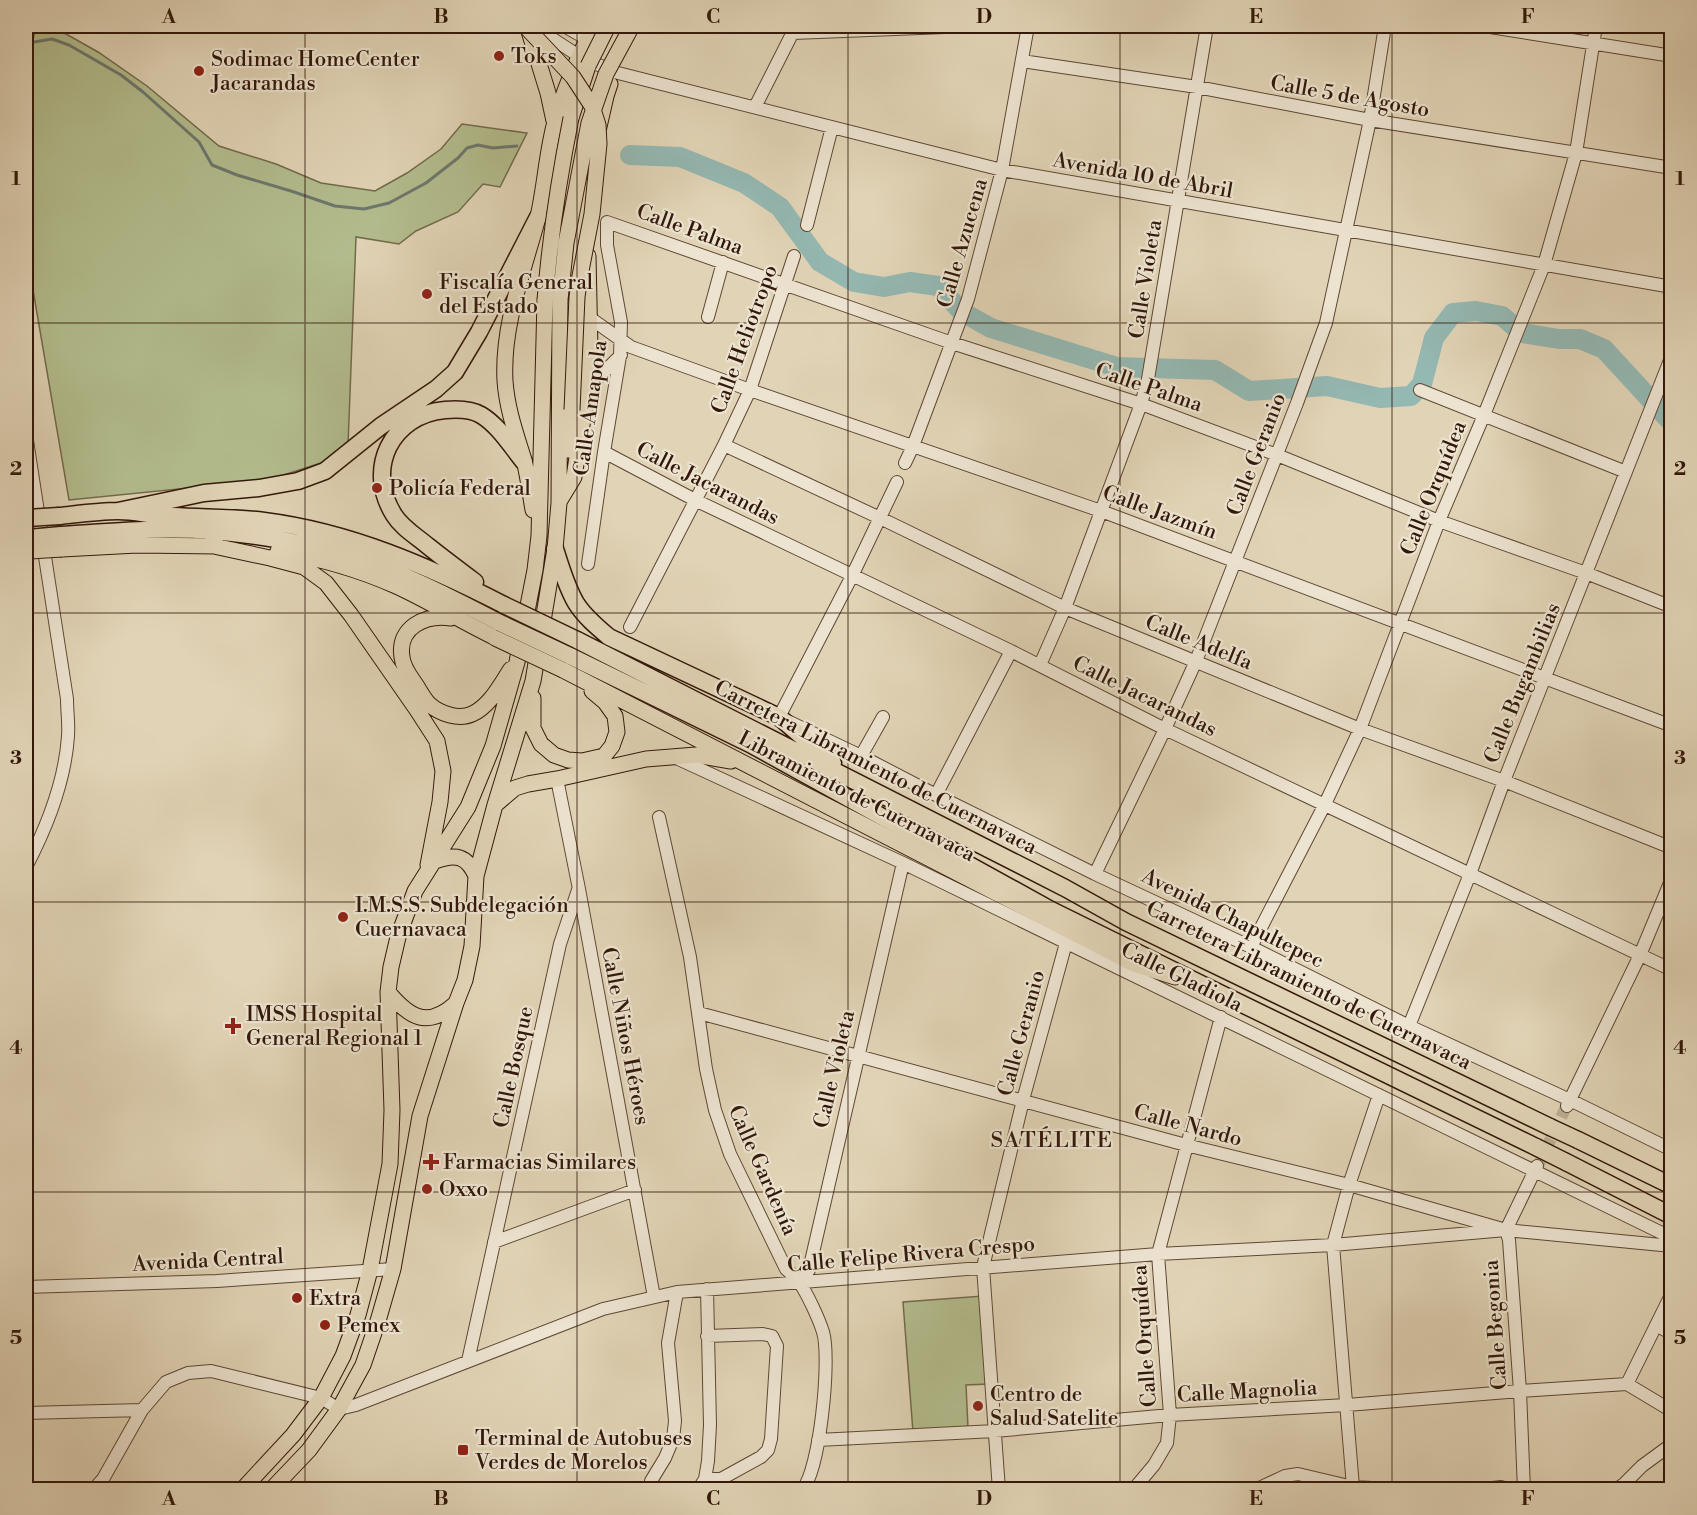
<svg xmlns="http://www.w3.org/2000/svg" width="1697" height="1515" font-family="'Libre Bodoni',serif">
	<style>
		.green { fill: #b3bd8e; stroke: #726a4c; stroke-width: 1.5 }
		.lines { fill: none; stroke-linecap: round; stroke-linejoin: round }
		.stream { stroke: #6d786e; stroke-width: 3 }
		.river { stroke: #94b8b2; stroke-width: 20 }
		.minor-tunnel { stroke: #beae93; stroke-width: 12; stroke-dasharray: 12 6; stroke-linecap: butt }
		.minor-casing { stroke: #5e4734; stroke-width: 14 }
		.major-casing { stroke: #321809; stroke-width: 17 }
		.highway-casing { stroke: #321809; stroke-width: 19 }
		.minor { stroke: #ece3d0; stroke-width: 12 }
		.major { stroke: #e1d4b6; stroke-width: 15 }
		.highway { stroke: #e1d4b6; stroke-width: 16 }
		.major-bridge-casing { stroke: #321809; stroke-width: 17; stroke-linecap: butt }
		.highway-bridge-casing { stroke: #321809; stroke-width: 19; stroke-linecap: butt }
		.major-bridge { stroke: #e1d4b6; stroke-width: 15 }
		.highway-bridge { stroke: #e1d4b6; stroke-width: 16 }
		.grid { fill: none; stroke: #321809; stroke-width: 1.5; stroke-opacity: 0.55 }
		.poi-dot { fill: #8f2418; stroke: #ece3d0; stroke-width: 2 }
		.labels { text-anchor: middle; stroke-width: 4.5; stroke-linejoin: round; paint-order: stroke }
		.poi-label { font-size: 21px; fill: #321809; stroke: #ece3d0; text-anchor: start }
		.street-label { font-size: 21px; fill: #321809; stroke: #ece3d0 }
		.neighbourhood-label { font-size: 22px; letter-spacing: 1.5px; fill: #321809; stroke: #ece3d0 }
		.neatline { fill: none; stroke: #321809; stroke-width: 2 }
		.grid-label { font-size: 20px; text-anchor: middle; font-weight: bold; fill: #321809 }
	</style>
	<rect width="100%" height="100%" fill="#e1d4b6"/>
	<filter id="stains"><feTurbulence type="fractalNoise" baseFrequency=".00333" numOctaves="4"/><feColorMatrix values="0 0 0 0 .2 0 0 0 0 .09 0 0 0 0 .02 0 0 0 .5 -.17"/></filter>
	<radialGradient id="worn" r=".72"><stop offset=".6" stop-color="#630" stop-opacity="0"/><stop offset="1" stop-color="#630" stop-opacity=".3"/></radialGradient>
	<path class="green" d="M36,26h16l46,26 49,34 72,60 57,18 45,19 54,8 32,-18 34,-24 21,-25 65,9 -27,54 -17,-3 -25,28 -42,19 -17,13 -43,-7 -8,208 -27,18 -53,17 -199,20 -43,-251v-177z
		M983,1296l6,88 -23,1 2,43 -55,4 -10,-130z"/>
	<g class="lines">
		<path class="stream" d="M26,47l8,-5 18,-3 17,6 52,30 22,17 56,50 13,23 25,10 54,16 44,15 29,3 25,-6 37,-20 32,-25 9,-10 11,-3 15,3 24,-2"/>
		<path class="river" d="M630,155l50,2 64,26 36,24 40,55 34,20 30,5 26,-5 28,4 24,26 29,16 126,39 98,3 34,21 78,-5 53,12 31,-2 11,-12 12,-46 19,-25 23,-2 26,5 20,17 37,6h21l24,10 68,74"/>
		<path class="minor-tunnel" d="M1538,1166l28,-59"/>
		<g class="minor-casing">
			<path id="minor" d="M533,26l46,30 35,16 388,98 670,117
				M564,26l23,13 5,6
				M1484,26l188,30
				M793,33l178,-7
				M1022,61l175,26 173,33 302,48
				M755,107l40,-79
				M807,225l25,-98
				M708,317l15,-55
				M590,318l41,29 119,43 351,121 571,215
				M587,389l34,-34
				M1420,390l206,82
				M26,434l41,265c0,12 2,25 1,37 -3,46 -21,91 -42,131
				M724,445l156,73 185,90 295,121 144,52 168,67
				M604,452l91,48 316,151 154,78 507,241
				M905,463l8,-17 55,-147 34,-129 26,-144
				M897,482l-45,94 -73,141 82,39 75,39 159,79 156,73 158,79 161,74 102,50
				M588,564l16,-112 16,-96 1,-34 -14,-77v-23l345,121 189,61 136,51 162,66 147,52 86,34
				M630,627l94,-182 26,-55 44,-134
				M1040,665l25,-57 76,-204 7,-25 59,-353
				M861,756l22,-39
				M674,757l229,106 769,375
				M558,784l21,105 75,408
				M936,795l75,-144
				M659,817l31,140 16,112 9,41 15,44 56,115c4,4 10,8 13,13 8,11 20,37 24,50 8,26 -3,139 -21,158
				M1095,874l70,-145 31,-68 101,-258 29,-80 44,-203 15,-94
				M1251,947l74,-143 35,-75 79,-208 45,-106 60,-150 32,-112 20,-127
				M699,1013l487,132 163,40 157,45 166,16
				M1409,1026l61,-152 34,-93 168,-426
				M1567,1106l73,-151 32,-77
				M494,1242l141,-52
				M800,1282l9,-12 94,-407
				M26,1287l191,-6 176,-12
				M1656,1325l16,9
				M468,1361l92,-417 18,-54
				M1627,1384l45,-91
				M26,1413l116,-3
				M818,1440l177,-9 175,-16 177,-10 173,-14 107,-7 45,27
				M705,1479h16l40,-22 7,-7 3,-11 6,-93 -5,-10 -9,-2 -56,2
				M651,1481l14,-23 8,-19 2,-18 -7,-78 9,-51
				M1353,1487l-20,-242 16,-60 30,-90
				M93,1490l10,-11 39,-69 24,-28 22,-9 23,-2 110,27 18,11 17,-4 247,-96 74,-17 481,-38 175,-9 173,-15
				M698,1490l7,-11 3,-18 2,-36 -3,-136
				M999,1490l-16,-223 40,-167 43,-157
				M1133,1490l21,-25 13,-22 3,-28 -12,-161 63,-237
				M1255,1490l30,-14 13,-2 55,13 58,3
				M1476,1490l25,-3 7,3
				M1524,1490l-4,-99 -11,-151 -3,-10 31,-64
				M1615,1490l9,-6 18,-18 30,-22"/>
		</g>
		<g class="major-casing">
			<path id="major" d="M528,28l20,65 6,28
				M571,118l17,-52
				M598,131l8,-35 4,-12
				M568,450l4,-40
				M560,500l14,-23 12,-78 4,-50 -2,-93
				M533,510c-3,-17 -5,-34 -9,-50 -8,-26 -17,-51 -19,-79 -3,-55 18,-108 32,-160 8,-32 9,-66 18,-99 9,-33 23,-65 39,-96
				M209,545l61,13 34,9 22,16 25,32 66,95 20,31 6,30 -3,31 -12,63
				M62,549l75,-4 81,1
				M278,551c40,7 80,18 118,35 33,15 65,35 98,51
				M451,618c-25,-4 -54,9 -49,39 1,11 8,19 14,28 4,6 8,14 13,19 11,10 30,16 43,10 18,-8 29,-30 39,-45
				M563,670l571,294 41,13
				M533,698v30l8,16 13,11 14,5 14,1 22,-5 8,-10 5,-14 -2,-16 -10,-14 -13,-11
				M495,805l20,-17 13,-4 29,-5 89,-20 50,-4 35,6
				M435,861c21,-8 32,-5 41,15
				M388,992c21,25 39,37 67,12
				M242,1490l51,-55 28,-37 22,-42 15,-41 12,-45 20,-106 2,-54 -4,-118 3,-25 7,-30 17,-46 53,-84 25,-61 24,-84 18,-92 4,-34 1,-40 5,-196
				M271,1490l38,-40 30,-41 24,-44 15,-44 15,-52 27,-153 36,-113 9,-23 7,-34 4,-70 19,-71 38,-124 22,-132 4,-46 1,-203"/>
		</g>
		<g class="highway-casing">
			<path id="highway" d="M118,511l86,-18 55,-5 39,-7 27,-10 56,-45 55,-37 19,-17 24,-40 59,-115
				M59,516c19,-2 40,-5 59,-5 18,0 36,5 55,5 30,2 61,1 91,5 86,11 164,45 240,84
				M61,535c50,-3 101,-8 151,-4 45,4 91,11 134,24 54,16 104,42 154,68
				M555,549c6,18 11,37 21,54 8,13 21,24 33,34l170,80 54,46
				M475,582c-16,-12 -32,-24 -47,-36 -12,-10 -26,-18 -34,-31 -29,-46 -3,-100 51,-105 11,-1 26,-1 36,5 17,10 30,31 43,47
				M577,640l488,248 61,34 424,205
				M570,656l180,88 301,166 150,74 335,163
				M1578,1140l94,46
				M1566,1162l106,54"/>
		</g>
		<use href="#minor" class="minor"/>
		<use href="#major" class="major"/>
		<use href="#highway" class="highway"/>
		<g class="major-bridge-casing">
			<path id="major-bridge" d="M525,26l48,51 19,29 6,19 1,19 -7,70 -12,62 -3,21 -5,113
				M588,66l20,-40
				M545,300c5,-62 14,-122 26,-182
				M560,300l6,-57 23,-120 17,-49 26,-48
				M30,551l32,-2
				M495,638l68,32"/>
		</g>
		<g class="highway-bridge-casing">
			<path id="highway-bridge" d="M27,518l32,-2
				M28,538l33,-3
				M504,605l73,35
				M500,623l70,33
				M1550,1127l28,13
				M1536,1147l30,15"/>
		</g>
		<use href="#major-bridge" class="major-bridge"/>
		<use href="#highway-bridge" class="highway-bridge"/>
	</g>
	<path class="grid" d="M305,26v1464M577,26v1464M848,26v1464M1120,26v1464M1392,26v1464M26,323h1646M26,613h1646M26,902h1646M26,1192h1646"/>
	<g class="poi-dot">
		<circle cx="499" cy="56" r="6"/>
		<circle cx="199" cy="71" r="6"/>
		<circle cx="427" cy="294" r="6"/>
		<circle cx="377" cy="488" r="6"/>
		<circle cx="343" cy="917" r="6"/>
		<path d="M230 1017h6v6h6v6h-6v6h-6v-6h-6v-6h6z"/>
		<path d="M428 1153h6v6h6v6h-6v6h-6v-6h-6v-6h6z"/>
		<circle cx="427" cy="1189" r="6"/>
		<circle cx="297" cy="1298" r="6"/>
		<circle cx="325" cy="1325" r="6"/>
		<circle cx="978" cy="1406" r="6"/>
		<rect x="457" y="1444" width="12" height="12" rx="3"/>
	</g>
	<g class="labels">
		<g class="poi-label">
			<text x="511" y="63">Toks</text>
			<text x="211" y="66">Sodimac HomeCenter<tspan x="211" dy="24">Jacarandas</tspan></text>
			<text x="439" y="289">Fiscalía General<tspan x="439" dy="24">del Estado</tspan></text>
			<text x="389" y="495">Policía Federal</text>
			<text x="355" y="912">I.M.S.S. Subdelegación<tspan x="355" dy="24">Cuernavaca</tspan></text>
			<text x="246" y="1021">IMSS Hospital<tspan x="246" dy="24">General Regional 1</tspan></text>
			<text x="443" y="1169">Farmacias Similares</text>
			<text x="439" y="1196">Oxxo</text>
			<text x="309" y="1305">Extra</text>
			<text x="337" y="1332">Pemex</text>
			<text x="990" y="1401">Centro de<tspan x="990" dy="24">Salud Satelite</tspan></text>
			<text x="475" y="1445">Terminal de Autobuses<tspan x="475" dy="24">Verdes de Morelos</tspan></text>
		</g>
		<g class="street-label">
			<text transform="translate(1350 96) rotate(10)" y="7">Calle 5 de Agosto</text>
			<text transform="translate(1143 175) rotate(10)" y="7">Avenida 10 de Abril</text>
			<text transform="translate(690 229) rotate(20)" y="7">Calle Palma</text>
			<text transform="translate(962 243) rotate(-74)" y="7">Calle Azucena</text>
			<text transform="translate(1145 279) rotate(-81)" y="7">Calle Violeta</text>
			<text transform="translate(744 339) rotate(-70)" y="7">Calle Heliotropo</text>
			<text transform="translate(1149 387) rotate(19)" y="7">Calle Palma</text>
			<text transform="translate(590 408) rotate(-82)" y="7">Calle Amapola</text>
			<text transform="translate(1256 454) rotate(-69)" y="7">Calle Geranio</text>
			<text transform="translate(708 483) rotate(27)" y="7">Calle Jacarandas</text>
			<text transform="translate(1433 488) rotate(-68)" y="7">Calle Orquídea</text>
			<text transform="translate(1160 512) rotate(20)" y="7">Calle Jazmín</text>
			<text transform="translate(1199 642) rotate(22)" y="7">Calle Adelfa</text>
			<text transform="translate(1522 683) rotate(-68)" y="7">Calle Bugambilias</text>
			<text transform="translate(1145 696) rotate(26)" y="7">Calle Jacarandas</text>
			<text transform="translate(876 767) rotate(27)" y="7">Carretera Libramiento de Cuernavaca</text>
			<text transform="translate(857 796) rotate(27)" y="7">Libramiento de Cuernavaca</text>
			<text transform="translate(1233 918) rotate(26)" y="7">Avenida Chapultepec</text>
			<text transform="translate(1182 977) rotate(26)" y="7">Calle Gladiola</text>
			<text transform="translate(1309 985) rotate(26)" y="7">Carretera Libramiento de Cuernavaca</text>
			<text transform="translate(1021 1033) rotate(-75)" y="7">Calle Geranio</text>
			<text transform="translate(626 1036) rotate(79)" y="7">Calle Niños Héroes</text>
			<text transform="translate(513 1067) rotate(-78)" y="7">Calle Bosque</text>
			<text transform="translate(834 1069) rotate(-77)" y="7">Calle Violeta</text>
			<text transform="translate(1188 1125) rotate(15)" y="7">Calle Nardo</text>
			<text transform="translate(763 1170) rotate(66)" y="7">Calle Gardenía</text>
			<text transform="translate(911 1254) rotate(-5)" y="7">Calle Felipe Rivera Crespo</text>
			<text transform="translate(208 1260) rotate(-3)" y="7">Avenida Central</text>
			<text transform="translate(1495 1325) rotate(-94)" y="7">Calle Begonia</text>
			<text transform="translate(1144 1336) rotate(-94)" y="7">Calle Orquídea</text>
			<text transform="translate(1247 1391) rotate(-3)" y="7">Calle Magnolia</text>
		</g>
		<g class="neighbourhood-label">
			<text x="1052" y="1147">SATÉLITE</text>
		</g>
	</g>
	<rect width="1697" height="1515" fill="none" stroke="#e1d4b6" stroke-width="66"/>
	<rect x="33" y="33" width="1631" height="1449" class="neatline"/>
	<g class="grid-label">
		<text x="169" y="23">A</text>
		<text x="441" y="23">B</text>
		<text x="713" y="23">C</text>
		<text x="984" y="23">D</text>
		<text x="1256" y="23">E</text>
		<text x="1528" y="23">F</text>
		<text x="16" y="185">1</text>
		<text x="1680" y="185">1</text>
		<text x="16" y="475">2</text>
		<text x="1680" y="475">2</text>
		<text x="16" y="764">3</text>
		<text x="1680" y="764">3</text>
		<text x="16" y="1054">4</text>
		<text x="1680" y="1054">4</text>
		<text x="16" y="1344">5</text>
		<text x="1680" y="1344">5</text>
		<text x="169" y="1505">A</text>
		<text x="441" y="1505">B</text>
		<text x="713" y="1505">C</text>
		<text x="984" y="1505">D</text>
		<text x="1256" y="1505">E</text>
		<text x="1528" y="1505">F</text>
	</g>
	<rect width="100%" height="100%" filter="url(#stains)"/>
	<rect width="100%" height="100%" fill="url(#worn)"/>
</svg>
